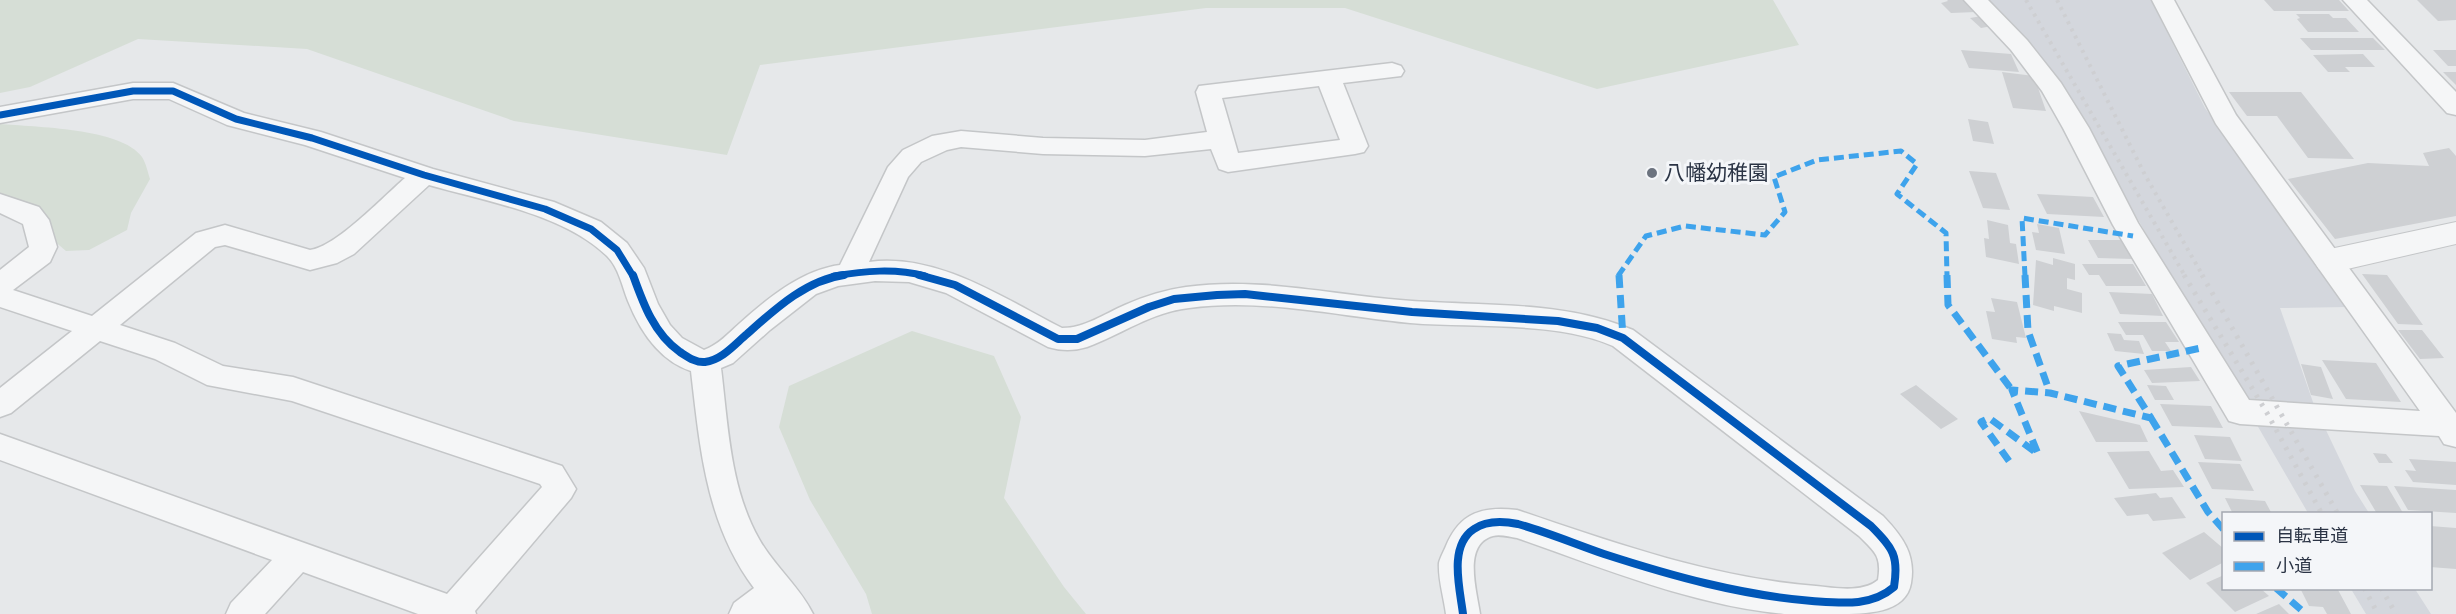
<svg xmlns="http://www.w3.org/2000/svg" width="2456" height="614" font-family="'Fira Sans','Noto Sans JP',sans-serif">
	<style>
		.built { fill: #d4d7dd }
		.green { fill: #d6ded6 }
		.building { fill: #ced0d3 }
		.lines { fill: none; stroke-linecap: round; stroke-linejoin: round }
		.minor-casing { stroke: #c4c6c8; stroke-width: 3 }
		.tertiary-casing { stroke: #c4c6c8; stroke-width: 2 }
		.minor { fill: #f5f6f7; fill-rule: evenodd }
		.tertiary { fill: #f5f6f7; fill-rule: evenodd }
		.rail-far1 { stroke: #cecfd2; stroke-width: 4; stroke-dasharray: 3 5; stroke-linecap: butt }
		.rail { stroke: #cecfd2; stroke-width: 5; stroke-dasharray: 3 7; stroke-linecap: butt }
		.quiet-far1 { stroke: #3ea3ec; stroke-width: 5; stroke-dasharray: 10 5; stroke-linecap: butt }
		.quiet { stroke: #3ea3ec; stroke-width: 7; stroke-dasharray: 13 7; stroke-linecap: butt }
		.cycleway-far1-casing { stroke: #f4f6f9; stroke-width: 10 }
		.cycleway-casing { stroke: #f4f6f9; stroke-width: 12 }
		.cycleway-far1 { stroke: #0057b8; stroke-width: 7 }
		.cycleway { stroke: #0057b8; stroke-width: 8 }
		.poi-dot { fill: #6c737f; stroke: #f4f6f9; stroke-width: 2 }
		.labels { text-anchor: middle; stroke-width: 6; stroke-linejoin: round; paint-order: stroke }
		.poi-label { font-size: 21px; fill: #2b3445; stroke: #f4f6f9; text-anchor: start }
	</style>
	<rect width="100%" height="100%" fill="#e6e8ea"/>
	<path class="built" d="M1984,0h167l54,108 143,199 -68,1 34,97 41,86 14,22h-61l-241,-416z
		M2351,589h64l16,25h-65z"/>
	<path class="green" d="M0,0h1773l26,45 -202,44 -252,-81h-139l-446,57 -33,90 -213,-34 -207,-72 -169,-10 -108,48 -30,6z
		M0,124c34,3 122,4 142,33 4,6 6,16 8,22l-19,34 -4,17 -38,20 -23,1 -66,-56z
		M912,331l82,25 27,61 -17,81 60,89 22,27h-214l-6,-20 -56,-94 -31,-73 10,-41z"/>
	<path class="building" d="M1947,0h17l12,12 -25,1 -10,-10 7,-2z
		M2264,0h75l10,11h-75z
		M2417,0h39v20l-18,1z
		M2296,14h33l4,4h13l13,14h-51l-11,-13 3,-1z
		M1982,16l10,10 -11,2 -11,-10z
		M2300,38h73l12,12h-74z
		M1961,50l50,4 8,18 -50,-4z
		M2433,50h23v16h-8z
		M2363,54l12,13h-30l5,5h-22l-15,-17z
		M2002,72l32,4 12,35 -33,-3z
		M2443,72h13v13z
		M2229,92h72l53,67 -46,-1 -31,-42h-30z
		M1968,119l20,3 6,22 -21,-3z
		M2449,148l7,8v60l-121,23 -47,-60 80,-16 61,3 -6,-13z
		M1969,171l27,2 14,37 -27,-2z
		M2037,194l56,3 11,20 -57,-3z
		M1987,220l21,5 2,18 6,1 3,20 -33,-7 -2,-19 5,1z
		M2037,224l22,4 6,26 -29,-4 -4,-18 7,1z
		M2088,240h34l11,19 -35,-1z
		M2053,258l22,6v16l-8,-2v11l15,4v20l-28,-7v5l-21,-6 3,-45 17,5z
		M2082,264h51l13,22h-40l-7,-11h-10z
		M2362,274l25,1 36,50 -25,-1z
		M2109,292l43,2 11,22 -43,-2z
		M1991,298l26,4 9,36 -10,-1 1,6 -25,-4 -6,-28 9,1z
		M2118,322h48l13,20h-14l6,9h-19l-9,-16h-17z
		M2398,330h24l22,28 -24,1z
		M2107,333l14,1 3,6 15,1 5,13 -29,-3z
		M2322,360l54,3 25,39 -55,-3z
		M2301,364l20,3 12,32 -22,-4z
		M2191,367l9,14 -48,2 -8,-13z
		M1916,385l42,34 -17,10 -41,-35z
		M2147,385l19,1 8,14h-19z
		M2160,404l51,2 12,22 -51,-2z
		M2079,411l61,14 8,17h-52z
		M2194,435l36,2 12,24 -37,-2z
		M2149,451l12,20 12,-1 11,17 -55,2 -22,-37z
		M2373,453l13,1 7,9h-14z
		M2409,459l47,3v23l-43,-3 -8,-12 11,1z
		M2198,462l42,2 14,27 -42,-2z
		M2360,485l27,1 16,27 -27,-1z
		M2394,486l62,4v23l-48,-3z
		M2156,493l4,5 12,-1 14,21 -33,3 -5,-7 -21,2 -13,-18z
		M2225,498l40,3 7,13h-39z
		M2430,526l26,2v41l-26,-2z
		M2204,532l20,17v13l-34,18 -28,-27z
		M2224,575v13h36l9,8 -34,16 -29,-29z
		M2300,588h37l14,26h-24l-4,-7 -14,-1z
		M2279,604l10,10h-33z"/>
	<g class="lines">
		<g class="minor-casing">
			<path id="minor" d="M1964,0h24l39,40 34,43 28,45 49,95 111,177 171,11 -204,-287 -64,-124h22l62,115 220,298v34l-12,-3 -5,-8 -199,-12 -11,-3 -116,-196 -50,-97 -21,-37 -31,-41z
				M2343,0h24l89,92v23l-9,-2z
				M1392,63l9,3 3,5 -3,5 -58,7 25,63 -4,6 -9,2 -127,18 -9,-3 -8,-20 -66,7 -102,-2 -82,-7 -14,3 -26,12 -13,15 -39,85c69,-9 134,36 193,66 23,0 42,-14 63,-23 20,-9 40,-15 61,-18 71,-10 143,7 214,13 77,7 161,-1 233,30l250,186c19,20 33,38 28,67 -5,31 -47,31 -72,31 -18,0 -37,0 -55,0 -92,-9 -181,-46 -267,-76 -7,-1 -17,-4 -24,-2 -31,8 -16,56 -13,78h-34c-2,-16 -8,-35 -7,-51 1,-5 5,-12 7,-17 14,-34 37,-40 71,-36 98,33 195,68 299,76 19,2 47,7 62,-6 4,-24 -3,-28 -19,-44l-246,-190c-55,-25 -142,-18 -203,-23 -73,-7 -147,-25 -221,-15 -37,4 -67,26 -102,39 -13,4 -26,4 -39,0l-102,-54 -37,-11 -34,-1 -37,5 -22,8 -46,36 -37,33 -12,5c7,57 9,120 38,171 15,27 41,48 54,75h-84l5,-11 20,-15c-48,-64 -54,-140 -63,-217 -31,-10 -51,-40 -63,-70 -6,-15 -9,-33 -21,-45 -43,-42 -122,-55 -178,-71l-75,69 -17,9 -27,7 -85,-25 -10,2 -95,78 55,18 48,23 70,11 269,89 14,23 -5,9 -96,113 1,3h-58l-115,-42 -38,42h-39l5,-11 41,-43 -272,-100v-26l447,160 95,-107 -2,-3 -248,-83 -85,-16 -52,-26 -55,-18 -89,72 -11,4v-29l72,-57 -72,-24v-37l29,-23 -6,-23 -23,-11v-19l39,13 10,13 8,27 -7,15 -37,28 79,26 104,-83 29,-8 85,25c26,-3 73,-53 95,-72l-100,-33 -78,-20 -58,-26h-36l-133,24v-16l133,-24h40l71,30 77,19 112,37 121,33 47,20 26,21 17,25 14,36 12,21 12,13 22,12c14,-5 25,-17 36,-27 28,-25 62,-53 100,-58l48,-98 15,-17 29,-14 29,-5 82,7 102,2 62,-8 -11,-40 3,-6zM1319,86l21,54 -102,13 -16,-55z"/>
		</g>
		<g class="tertiary-casing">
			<path id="tertiary" d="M2456,222v22l-126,29 -11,-4 -5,-8 5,-8 11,-4z"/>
		</g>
		<use href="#minor" class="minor"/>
		<use href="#tertiary" class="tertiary"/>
		<path class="rail-far1" d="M2026,0l159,276
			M2057,0l88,175 58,101"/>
		<path class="rail" d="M2184,275l83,138 55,101
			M2202,275l136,239
			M2364,588l14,26
			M2381,588l15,26"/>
		<path class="quiet-far1" d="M1618,276l28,-40 39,-10 80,9 20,-23 -11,-35 43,-17 84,-9 16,13 -20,30 49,39 1,43
			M2025,276l-3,-58 111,18"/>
		<path class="quiet" d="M1619,275l4,63
			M1947,275l1,30 64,85
			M2025,275l3,56 22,62
			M2151,418l57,94 16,18
			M2009,461l-28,-39 8,-4 49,36 -26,-64 38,3 101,25 -33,-52 83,-18
			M2276,588l30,26"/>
		<g class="cycleway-far1-casing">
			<path id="cycleway-far1" d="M0,115l133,-24h40l63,28 76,19 112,37 121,34 46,20 26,21 16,26
				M834,276c30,-5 61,-8 91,0"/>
		</g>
		<g class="cycleway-casing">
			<path id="cycleway" d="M633,275c10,28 21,59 47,77 8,5 16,11 25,10 17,-2 30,-18 42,-28 27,-24 59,-54 97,-59
				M919,275l36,10 103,54h19l72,-32 25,-8 43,-4 28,-1 167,18 146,9 39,7 26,10 248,188c22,22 28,30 23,61 -23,20 -53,16 -82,14 -72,-6 -140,-25 -208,-47 -29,-10 -57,-22 -86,-30 -15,-3 -31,-4 -44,5 -26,17 -14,60 -11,85"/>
		</g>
		<use href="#cycleway-far1" class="cycleway-far1"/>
		<use href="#cycleway" class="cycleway"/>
	</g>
	<circle class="poi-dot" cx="1652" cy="173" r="6"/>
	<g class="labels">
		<g class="poi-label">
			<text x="1664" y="180">八幡幼稚園</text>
		</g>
	</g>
	<rect x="2222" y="512" width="210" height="78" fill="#f4f6f9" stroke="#a4a8b1" stroke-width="1.5"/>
	<rect x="2234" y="532" width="30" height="9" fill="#0057b8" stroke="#a4a8b1" stroke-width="1.5"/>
	<text x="2276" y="542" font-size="18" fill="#2b3445">自転車道</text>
	<rect x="2234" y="562" width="30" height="9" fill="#3ea3ec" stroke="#a4a8b1" stroke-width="1.5"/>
	<text x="2276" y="572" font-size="18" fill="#2b3445">小道</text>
</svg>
